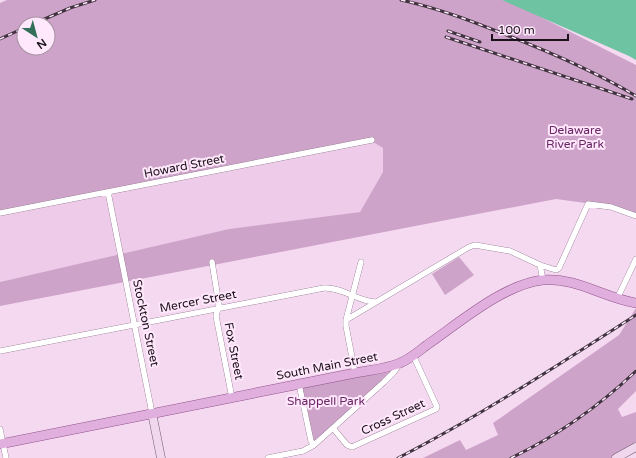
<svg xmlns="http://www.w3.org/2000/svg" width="636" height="458" font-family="'Varela Round',sans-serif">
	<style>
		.built { fill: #edcbe9 }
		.green { fill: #cea3c9; fill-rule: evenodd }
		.water { fill: #6ec3a2 }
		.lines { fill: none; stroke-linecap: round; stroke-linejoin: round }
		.street-casing { stroke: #765d73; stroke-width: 6 }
		.secondary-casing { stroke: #765d73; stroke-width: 9 }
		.primary-casing { stroke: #8f558a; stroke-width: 10 }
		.street { stroke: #fff; stroke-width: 5.5 }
		.secondary { stroke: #f0d7ee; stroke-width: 8 }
		.primary { stroke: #e1afdd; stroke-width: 9 }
		.rail-casing { stroke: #40333f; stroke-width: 3 }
		.rail { stroke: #ffe8fc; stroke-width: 1.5; stroke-dasharray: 4.5; stroke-linecap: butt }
		.labels { text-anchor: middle; stroke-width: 4; stroke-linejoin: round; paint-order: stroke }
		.park-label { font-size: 12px; fill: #692565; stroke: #ffe8fc }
		.street-label { font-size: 12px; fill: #1b111a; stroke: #ffe8fc }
	</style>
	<rect width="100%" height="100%" fill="#f5d9f1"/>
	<path class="built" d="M368,139l15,9v24l-23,40 -131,17 -229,53v-69z"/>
	<path class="green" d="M7,0h500l129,65v152l-28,-11 -52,-7 -556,107v-24l229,-53 131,-17 23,-40v-24l-15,-9 -368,74v-210zM24,24h24v24h-24z
		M459,257l15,18 -29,20 -13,-21z
		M636,308v83l-18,18 4,8 14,-5v35l-20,11h-193l37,-18 6,10 32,-15 -5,-12 126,-88z
		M400,363l-86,82 -15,-61z"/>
	<path class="water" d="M502,0h134v60l-7,-4z"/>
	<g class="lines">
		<g class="street-casing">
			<path id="street" d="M108,192l44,221
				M0,213l372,-73
				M212,262l7,43 -3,11 16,82
				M540,265l3,15
				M617,299l19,-40
				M346,320l123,-73 6,-2 35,6 30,14 16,5 3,-2 29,-64 23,3 25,9
				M0,351l324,-63c18,-1 33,13 51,14
				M355,373l-9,-47v-6l15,-58
				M299,384l12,57 3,4
				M333,428l14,17 5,2 84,-38 1,-2 -24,-52
				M0,429l6,29
				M268,458l35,-7 11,-6 70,-63 10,-10 6,-9"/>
		</g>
		<g class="secondary-casing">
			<path id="secondary" d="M152,413l9,45
				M616,458l20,-11"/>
		</g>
		<g class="primary-casing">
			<path id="primary" d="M0,444l355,-71c15,-3 31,-4 45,-10 10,-4 19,-12 27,-18 32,-22 77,-61 116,-65 33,-3 61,18 93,23"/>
		</g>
		<use href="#street" class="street"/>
		<use href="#secondary" class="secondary"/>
		<use href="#primary" class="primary"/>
		<g class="rail-casing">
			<path id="rail" d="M401,0c37,8 73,22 108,36 43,17 87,36 127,60
				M33,24l37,-16 25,-8
				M448,31l32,11
				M446,37l186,62
				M0,39l24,-11
				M398,458c82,-42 160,-93 238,-143
				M511,458c46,-22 88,-52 125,-87"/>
		</g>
		<use href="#rail" class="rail"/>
	</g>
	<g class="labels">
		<g class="park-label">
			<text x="575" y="134">Delaware<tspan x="575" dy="14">River Park</tspan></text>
			<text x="326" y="405">Shappell Park</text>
		</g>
		<g class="street-label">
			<text transform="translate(184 166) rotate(-11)" y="4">Howard Street</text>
			<text transform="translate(198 301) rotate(-11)" y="4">Mercer Street</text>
			<text transform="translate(146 323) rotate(78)" y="4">Stockton Street</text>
			<text transform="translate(234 351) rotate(79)" y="4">Fox Street</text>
			<text transform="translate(327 366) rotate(-11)" y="4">South Main Street</text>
			<text transform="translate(393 417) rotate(-25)" y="4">Cross Street</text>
		</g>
	</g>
	<g transform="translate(36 36) rotate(144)"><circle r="19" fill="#ffe8fc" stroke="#a492a2"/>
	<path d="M0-3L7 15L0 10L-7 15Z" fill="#336e58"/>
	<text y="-6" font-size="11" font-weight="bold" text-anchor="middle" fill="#1b111a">N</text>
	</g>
	<path d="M492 34v6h76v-6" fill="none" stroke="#1b111a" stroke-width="2"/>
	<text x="498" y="34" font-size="12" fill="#1b111a" stroke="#ffe8fc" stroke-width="3" paint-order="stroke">100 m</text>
</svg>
